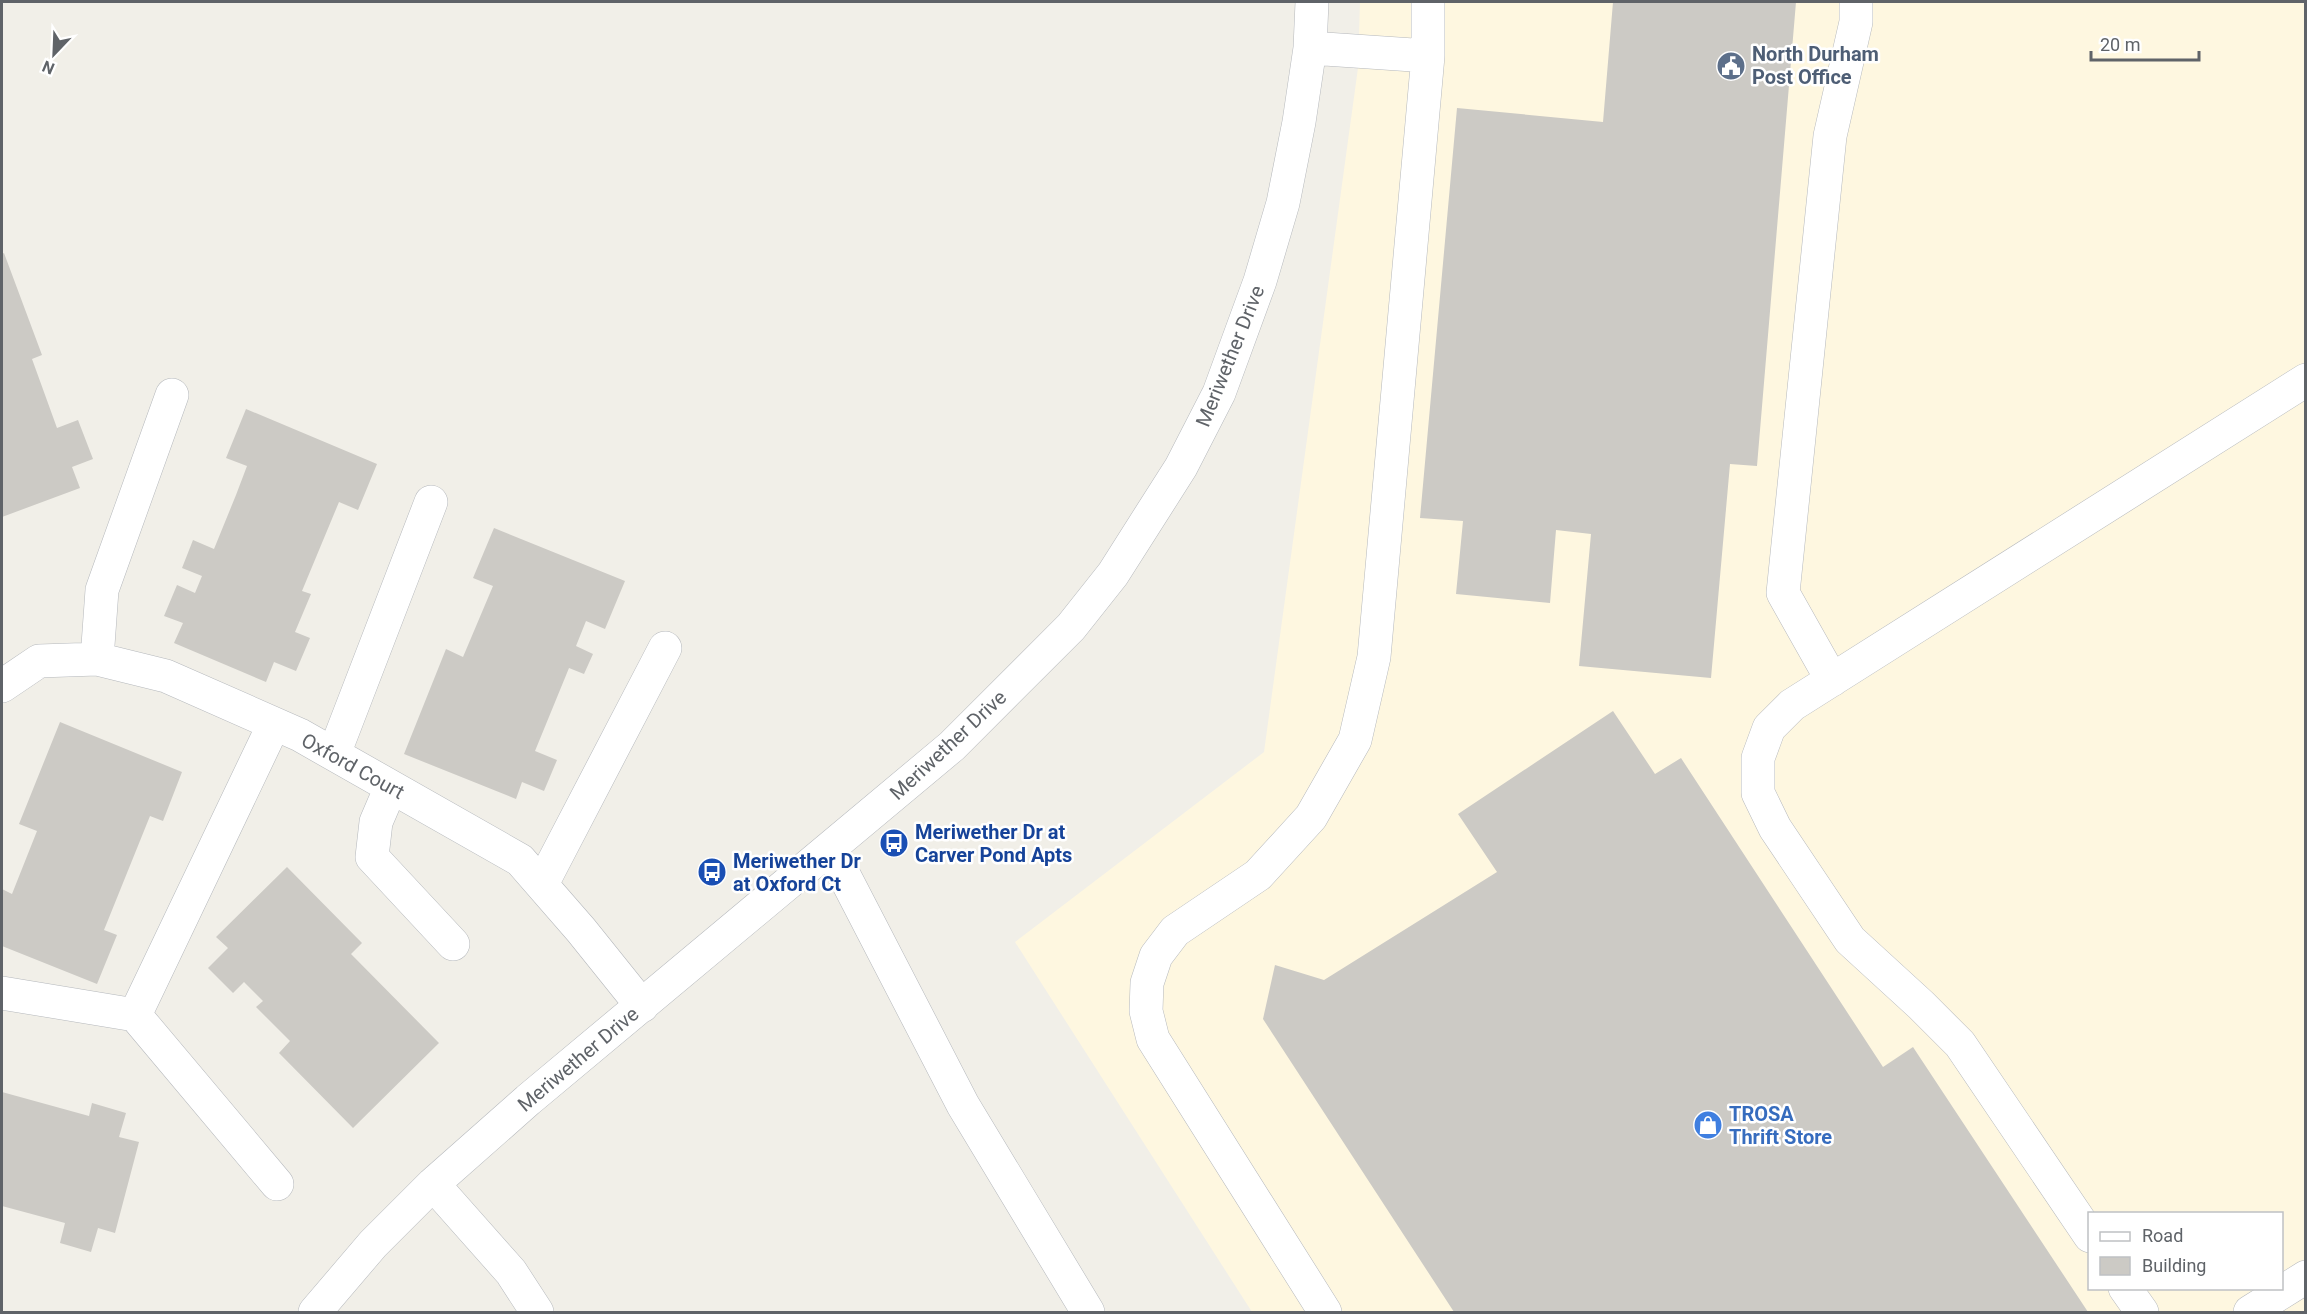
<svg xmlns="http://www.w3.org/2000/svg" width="2307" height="1314" font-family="Roboto,sans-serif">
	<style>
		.commercial { fill: #fef7e0; fill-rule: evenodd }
		.building { fill: #cccac5 }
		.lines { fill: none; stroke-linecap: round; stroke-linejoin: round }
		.minor-casing { stroke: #b5b8bc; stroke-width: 34 }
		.minor { stroke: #fff; stroke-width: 33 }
		.labels { text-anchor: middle; stroke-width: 5; stroke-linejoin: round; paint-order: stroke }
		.service-label { font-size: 20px; font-weight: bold; fill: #4e5e75; stroke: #fff; text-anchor: start }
		.street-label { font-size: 20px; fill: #5f6368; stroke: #fff }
		.transit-label { font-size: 20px; font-weight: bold; fill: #164399; stroke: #fff; text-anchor: start }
		.shop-label { font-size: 20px; font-weight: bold; fill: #366cbe; stroke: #fff; text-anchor: start }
	</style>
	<rect width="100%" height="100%" fill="#f1efe8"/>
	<path class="commercial" d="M1360,2h945v1310h-1053l-237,-370 249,-190 94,-684zM2090,1214h192v74h-192z"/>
	<path class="building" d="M1613,2h183l-39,464 -27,-2 -19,214 -132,-12 12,-132 -35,-4 -6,73 -94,-9 7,-73 -43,-3 37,-410 146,14z
		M4,253l38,102 -10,4 25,69 21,-8 15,39 -21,8 8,21 -78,29v-263z
		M246,409l131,55 -19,46 -19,-8 -37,89 9,3 -16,38 15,6 -14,33 -22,-9 -8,20 -92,-39 9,-20 -19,-7 13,-31 18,8 7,-17 -20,-8 11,-28 21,9 22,-54 11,-29 -21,-8z
		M494,528l131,53 -20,48 -19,-8 -10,25 17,8 -9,20 -15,-6 -34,83 22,9 -13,31 -22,-9 -6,17 -112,-45 42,-105 17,8 30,-71 -20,-8z
		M1613,711l42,63 26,-16 202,309 30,-20 175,265h-634l-191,-293 12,-54 49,15 173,-108 -39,-58z
		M60,722l122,50 -19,49 -13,-5 -46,114 13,5 -20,49 -95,-38v-57l10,5 25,-63 -18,-7z
		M287,867l75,76 -11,11 88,89 -86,85 -74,-75 11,-12 -34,-34 7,-6 -19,-19 -11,11 -25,-25 20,-20 -12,-11z
		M2,1092l87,24 3,-13 34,10 -7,24 20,5 -24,91 -17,-5 -7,24 -31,-9 5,-20 -63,-17z"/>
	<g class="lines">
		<g class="minor-casing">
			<path id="minor" d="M1310,48l118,8
				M97,659l5,-69 70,-195
				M1832,680l-49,-87 47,-457 26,-114v-20
				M2,686l37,-25 58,-2 69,17 134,59 220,125 61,70 61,76
				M274,724l-139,291 142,169
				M334,754l97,-252
				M391,787l-15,35 -4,35 81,87
				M830,848l133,257 125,207
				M542,884l123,-236
				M2,993l133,22
				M433,1184l78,88 26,40
				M2090,1236l-130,-192 -39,-39 -71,-65 -75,-112 -17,-35v-35l11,-30 23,-23 514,-325
				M2125,1288l17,24
				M315,1312l58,-68 60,-60 95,-84 424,-354 119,-119 42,-53 68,-107 38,-74 41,-112 23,-78 16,-81 11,-74 2,-46
				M1325,1312l-172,-273 -7,-28 1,-28 9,-27 19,-25 83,-56 53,-58 44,-77 19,-83 54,-601v-54
				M2250,1312l56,-35"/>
		</g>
		<use href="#minor" class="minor"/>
	</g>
	<defs>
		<g id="civic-disc" transform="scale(1.5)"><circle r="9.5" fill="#5c6f8a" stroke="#fff"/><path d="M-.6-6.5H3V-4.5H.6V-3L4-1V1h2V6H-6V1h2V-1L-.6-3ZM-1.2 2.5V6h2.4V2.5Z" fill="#fff"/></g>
		<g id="bus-disc" transform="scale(1.5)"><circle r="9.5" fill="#1a4fb4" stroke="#fff"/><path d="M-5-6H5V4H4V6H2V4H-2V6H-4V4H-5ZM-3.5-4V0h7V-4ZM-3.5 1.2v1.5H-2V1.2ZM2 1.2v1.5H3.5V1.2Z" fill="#fff"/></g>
		<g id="shop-disc" transform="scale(1.5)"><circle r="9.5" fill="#3f7fe0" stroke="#fff"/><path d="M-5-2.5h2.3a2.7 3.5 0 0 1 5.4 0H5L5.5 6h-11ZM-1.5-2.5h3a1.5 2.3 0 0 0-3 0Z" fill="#fff"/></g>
	</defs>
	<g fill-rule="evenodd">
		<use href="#civic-disc" x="1731" y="66"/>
		<use href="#bus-disc" x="894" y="843"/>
		<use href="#bus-disc" x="712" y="872"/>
		<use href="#shop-disc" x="1708" y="1125"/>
	</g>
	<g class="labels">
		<g class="service-label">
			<text x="1752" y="61">North Durham<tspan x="1752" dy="23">Post Office</tspan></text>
		</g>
		<g class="street-label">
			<text transform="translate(1230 356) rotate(-68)" y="7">Meriwether Drive</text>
			<text transform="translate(948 745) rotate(-43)" y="7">Meriwether Drive</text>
			<text transform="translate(353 766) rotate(29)" y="7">Oxford Court</text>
			<text transform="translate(578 1059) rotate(-40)" y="7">Meriwether Drive</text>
		</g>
		<g class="transit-label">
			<text x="915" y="839">Meriwether Dr at<tspan x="915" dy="23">Carver Pond Apts</tspan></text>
			<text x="733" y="868">Meriwether Dr<tspan x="733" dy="23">at Oxford Ct</tspan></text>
		</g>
		<g class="shop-label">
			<text x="1729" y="1121">TROSA<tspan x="1729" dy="23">Thrift Store</tspan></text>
		</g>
	</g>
	<rect width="2307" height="1314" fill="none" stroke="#5f6368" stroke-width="6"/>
	<rect x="2088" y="1212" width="195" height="78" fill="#ffffff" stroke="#bfc1c3" stroke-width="1.5"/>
	<rect x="2100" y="1232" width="30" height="9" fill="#ffffff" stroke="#bfc1c3" stroke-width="1.5"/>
	<text x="2142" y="1242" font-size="18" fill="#5f6368">Road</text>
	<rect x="2100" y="1257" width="30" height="18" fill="#cccac5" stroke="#bfc1c3" stroke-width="1.5"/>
	<text x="2142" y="1272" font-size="18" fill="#5f6368">Building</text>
	<g transform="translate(54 54) rotate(203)" stroke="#ffffff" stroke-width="4.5" paint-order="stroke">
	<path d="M0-4.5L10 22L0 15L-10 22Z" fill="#5f6368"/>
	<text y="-9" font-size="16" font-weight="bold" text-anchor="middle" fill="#5f6368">N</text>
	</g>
	<path d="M2091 51v9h108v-9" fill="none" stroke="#5f6368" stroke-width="3"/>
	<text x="2100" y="51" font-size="18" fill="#5f6368" stroke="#ffffff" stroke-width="4.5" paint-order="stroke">20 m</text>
</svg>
